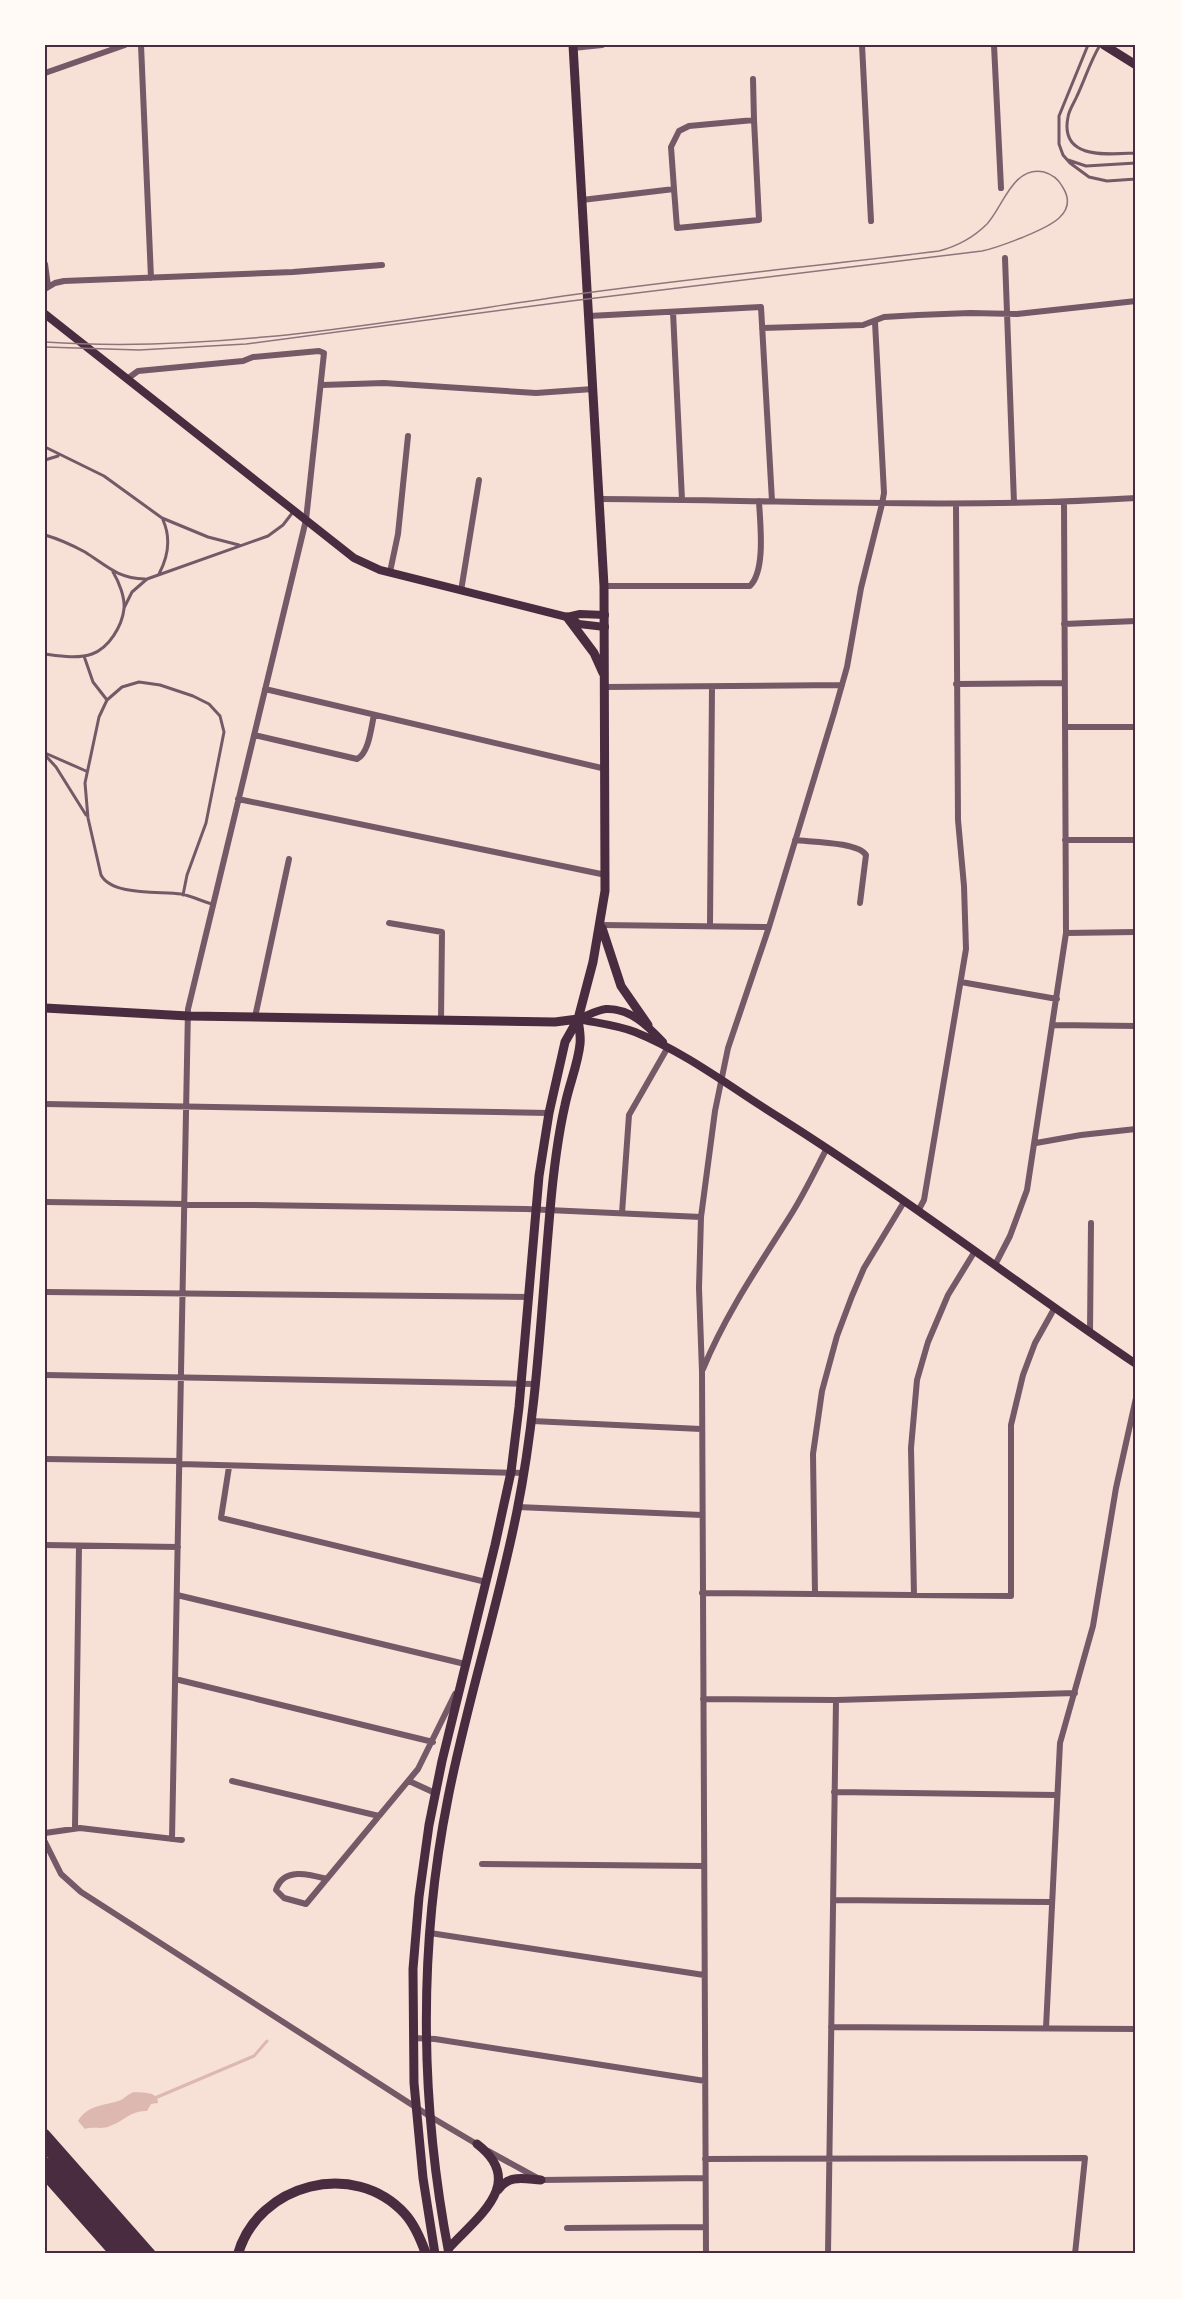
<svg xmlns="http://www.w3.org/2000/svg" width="1181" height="2299" font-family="'IBM Plex Sans',sans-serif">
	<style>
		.water { fill: #dcb8b0 }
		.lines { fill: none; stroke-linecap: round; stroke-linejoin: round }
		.stream { stroke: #dcb8b0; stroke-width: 3 }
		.service { stroke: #755966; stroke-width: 3 }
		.minor { stroke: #755966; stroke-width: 6 }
		.secondary { stroke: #4a2c40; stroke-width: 8 }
		.primary { stroke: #4a2c40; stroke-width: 9 }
		.trunk { stroke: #4a2c40; stroke-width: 9 }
		.motorway { stroke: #4a2c40; stroke-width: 10 }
		.tram { stroke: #8f747c; stroke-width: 1.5 }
		.neatline { fill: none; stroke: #4a2c40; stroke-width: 2 }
	</style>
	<rect width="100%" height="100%" fill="#f7e1d7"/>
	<path class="water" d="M134,2092c9,1 24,-1 24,11l-7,1 -4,7c-16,-1 -23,10 -37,15 -8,4 -16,0 -25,3l-7,-8c10,-17 27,-15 43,-21 5,-3 7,-6 13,-8z"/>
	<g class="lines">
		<path class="stream" d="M155,2098l99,-42 13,-15"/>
		<path class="service" d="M1088,45l-29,71v28l4,11 7,8 19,14 18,4 29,-2
			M1100,45c-10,17 -15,34 -23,51 -3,7 -8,14 -9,21 -9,44 42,37 68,36
			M1068,160l18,6 50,-3
			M45,447l59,29 58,42 46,19 31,8
			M45,460l13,-4
			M45,535c14,4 27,10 40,17 22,14 32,26 60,27
			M159,574c9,-17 12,-36 4,-54
			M124,608l8,-16 15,-13 121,-43 15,-11 10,-13
			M45,654c15,2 33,5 47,0 17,-6 30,-28 32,-45 1,-12 -5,-27 -11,-37
			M84,656l9,26 14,18
			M45,753l41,18
			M45,755l11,12 30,48
			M183,895l4,-20 19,-52 18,-91 -4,-16 -11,-12 -16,-8 -33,-11 -21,-3 -17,5 -15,13 -8,17 -14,66 3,35 13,57c11,21 59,16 80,19 11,2 20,7 31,10"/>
		<path class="minor" d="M141,45l10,233
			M862,45l9,176
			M994,45l7,143
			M573,48l29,-3
			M45,73l80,-28
			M753,79l1,41
			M582,200l92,-11 3,39 82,-8 -5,-100 -65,6 -10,5 -8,16 3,42
			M1005,258l9,245
			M45,264l3,22
			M45,289l10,-6 9,-2 229,-9 89,-7
			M673,312l9,188
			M589,316l172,-9 11,194
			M762,328l101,-3 21,-8 34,-2 52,-2 47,1 119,-13
			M127,379l11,-8 105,-10 10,-4 66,-6 5,2 -18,167 -118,489 -16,830
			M322,385l62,-2 152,10 57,-4
			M600,499c178,1 357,10 536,-1
			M390,572l8,-38 10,-98
			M604,586h146c16,-16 10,-63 9,-85
			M461,591l18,-111
			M1064,624l72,-3
			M956,684l109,-1
			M605,687l237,-2
			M265,689l341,80
			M1065,727h71
			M254,735l103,24c12,-6 14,-31 17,-44
			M238,799l368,76
			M795,840c16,2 63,2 71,15l-6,48
			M1065,840h71
			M389,923l53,9 -1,88
			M601,925l168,2
			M710,925l2,-238
			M1066,933l70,-1
			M961,982l96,17
			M255,1017l34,-158
			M1053,1025l83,1
			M45,1104l504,9
			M1036,1143l45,-8 55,-6
			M45,1202l481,7 175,8
			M918,1211l6,-11 42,-251 -2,-63 -6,-66 -2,-316
			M622,1213l7,-98 39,-68
			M995,1265l15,-29 17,-46 39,-257 -2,-431
			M45,1292l484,5
			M1090,1333l1,-110
			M703,1369c23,-56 57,-105 89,-156 13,-21 24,-44 35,-65
			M45,1375l491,9
			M532,1421l169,8
			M45,1459l134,2
			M179,1464l345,9
			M229,1467l-8,51 265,64
			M518,1507l184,8
			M45,1545l133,2
			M702,1593l309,3v-171l12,-50 12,-32 19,-34
			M815,1594l-2,-140 9,-63 15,-55 15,-40 12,-28 40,-66
			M177,1595l288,69
			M914,1595l-3,-147 6,-68 11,-38 20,-47 27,-44
			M175,1679l258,63
			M703,1699l133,1 239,-7
			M232,1781l147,35
			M409,1781l26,12
			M834,1792l223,3
			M75,1828l4,-282
			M45,1833l35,-5 102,12
			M45,1842l16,32 20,18 350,225 49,29
			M482,1864l222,2
			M327,1879c-18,-5 -44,-12 -51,11l8,8 22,6 112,-135 37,-75
			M833,1900l219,2
			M430,1933l274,42
			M831,2027l305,2
			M1046,2028l14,-285 33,-117 23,-138 20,-90
			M413,2038l22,1 270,42
			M488,2151l53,29 164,-2
			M705,2159l380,-1 -10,96
			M567,2228l139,-1
			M706,2254l-4,-882 -3,-84 2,-71 14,-106 13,-63 41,-121 65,-214 13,-46 14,-79 21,-84 2,-11 -9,-171
			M828,2254l8,-554"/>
		<path class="secondary" d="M45,314l309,244 26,12 187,47 12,7 26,3
			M567,617l13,-3 25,1
			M578,1019c19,4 39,6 57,13 52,21 98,57 145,86 122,77 236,165 356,246
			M578,1019c8,-3 19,-9 28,-10 24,-1 42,17 57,33"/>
		<path class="primary" d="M1104,45l32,20"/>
		<path class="trunk" d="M567,617l27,36 9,20
			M602,928l19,58 27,39
			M45,1008l143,8 367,6 23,-3
			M498,2190c11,-16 26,-11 43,-10
			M448,2249c28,-31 80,-66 29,-105
			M435,2254l-12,-76 -9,-95 -1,-114 6,-72 10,-72 13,-64 53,-216 16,-73 8,-65 20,-231 10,-63 16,-71 13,-23 15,-57 12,-71 -1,-305 -31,-541
			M449,2254c-29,-150 -31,-306 -1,-456 19,-97 50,-191 69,-287 20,-99 24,-200 33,-300 3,-35 7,-71 15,-106 4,-20 13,-41 15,-61 1,-8 -1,-17 -2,-25"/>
		<path class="motorway" d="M45,2134l106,120
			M45,2147l94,107
			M45,2162l81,92
			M45,2175l70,79
			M238,2254c20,-70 116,-96 167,-40 10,11 16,26 21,40"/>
		<path class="tram" d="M45,342c176,12 352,-22 526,-47 122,-17 246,-29 368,-44 19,-5 34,-13 48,-27 16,-17 26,-59 57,-52 7,2 14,7 18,14 20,30 -20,43 -41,52 -13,5 -25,10 -39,13l-411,50 -325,43 -107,6 -94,-3"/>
	</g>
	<rect width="1181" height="2299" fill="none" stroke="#fffaf5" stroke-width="93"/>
	<rect x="46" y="46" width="1088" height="2206" class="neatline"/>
</svg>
